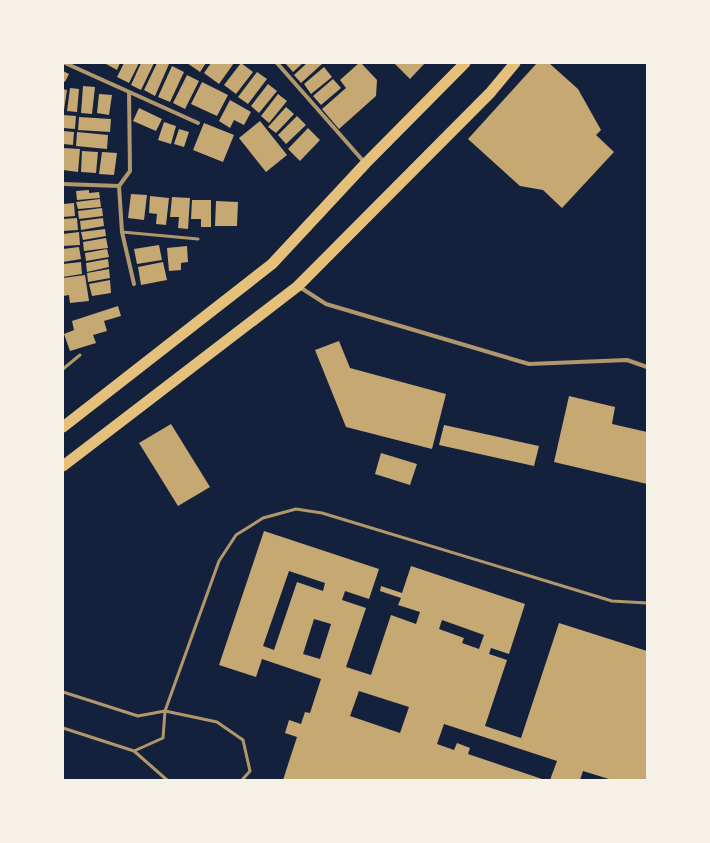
<svg xmlns="http://www.w3.org/2000/svg" width="710" height="843" font-family="Karla,sans-serif">
	<style>
		.building { fill: #c6a872; fill-rule: evenodd }
		.lines { fill: none; stroke-linecap: round; stroke-linejoin: round }
		.service { stroke: #b1986c; stroke-width: 3 }
		.minor { stroke: #b1986c; stroke-width: 4 }
		.trunk { stroke: #e5c07b; stroke-width: 11 }
	</style>
	<rect width="100%" height="100%" fill="#14213d"/>
	<path class="building" d="M106,63h14l-3,7 -11,-6z
		M124,63h15l-10,20 -12,-6z
		M141,63h13l-13,27 -10,-5z
		M157,63h9l3,1 -14,32 -11,-6z
		M187,63h19l-6,9z
		M211,63h23l-15,21 -15,-11z
		M241,63l12,9 -17,22 -12,-9z
		M285,63h18l-10,9z
		M307,63h14l1,1 -21,19 -7,-8z
		M359,63h2l16,17 -1,16 -37,33 -17,-20 24,-21 -6,-8z
		M394,63h31l-15,16z
		M537,63h12l29,26 23,41 -5,5 18,17 -52,56 -19,-18 -23,-4 -52,-47z
		M172,66l12,6 -14,30 -12,-5z
		M324,67l8,10 -21,17 -7,-10z
		M63,71l6,3 -4,8 -2,-1z
		M257,72l10,7 -19,25 -10,-7z
		M187,75l12,6 -14,28 -12,-6z
		M333,79l8,9 -20,17 -8,-9z
		M202,82l26,13 -11,21 -26,-12z
		M268,84l9,7 -18,22 -8,-7z
		M83,86l12,1 -3,27 -11,-1z
		M70,88l9,1 -2,23 -10,-1z
		M63,89l4,1 -3,20h-1z
		M99,94l13,1 -3,20 -12,-2z
		M278,94l9,7 -18,22 -8,-7z
		M230,100l21,12 -7,13 -10,-5 -4,8 -11,-7z
		M286,107l8,7 -18,19 -8,-6z
		M139,108l23,11 -6,12 -23,-10z
		M63,115l13,1 -1,13 -12,-1z
		M297,116l9,9 -20,19 -8,-9z
		M79,117l32,2 -1,13 -32,-2z
		M260,121l27,34 -21,17 -27,-34z
		M164,122l12,4 -5,18 -13,-4z
		M204,123l30,12 -11,27 -30,-12z
		M308,128l12,12 -20,21 -12,-12z
		M179,129l10,3 -5,15 -10,-3z
		M63,131l11,1 -1,13 -10,-1z
		M77,132l31,3 -1,14 -31,-3z
		M63,148l17,1 -2,23 -15,-2z
		M82,151l16,1 -2,21 -15,-1z
		M102,152l15,1 -3,22 -15,-1z
		M89,190v3l10,-1 1,6 -23,2 -1,-9z
		M131,194l16,1 -3,25 -16,-2z
		M150,196l19,2 -3,27 -10,-1 1,-10 -8,-1z
		M172,197l18,1 -2,31 -10,-1 1,-11h-9z
		M100,199l1,8 -23,2 -2,-7z
		M192,200h19v27h-10v-8h-10z
		M216,201l22,1 -1,24h-22z
		M74,203l1,13 -12,1v-13z
		M102,208l1,8 -24,3 -1,-8z
		M77,218l1,12 -15,1v-12z
		M103,218l1,8 -23,4 -1,-9z
		M105,229l1,7 -23,4 -2,-8z
		M79,232l1,13 -17,1v-12z
		M106,238l2,10 -24,3 -1,-9z
		M159,245l3,15 -25,4 -3,-15z
		M187,246l1,16 -7,1v7l-12,1 -2,-23z
		M79,247l2,12 -18,3v-13z
		M107,249l2,8 -23,4 -1,-8z
		M108,259l1,8 -22,5 -1,-9z
		M81,262l1,12 -19,3v-13z
		M163,262l4,18 -26,5 -3,-18z
		M109,269l1,9 -22,4 -1,-9z
		M85,275l4,26 -19,2 -1,-8 -6,1v-18z
		M110,280l1,13 -19,3 -3,-12z
		M118,306l3,10 -17,5 3,10 -14,4 3,8 -26,8 -6,-17 10,-4 -2,-9z
		M339,341l11,27 96,26 -14,55 -86,-22 -31,-77z
		M569,396l46,11 -3,17 35,8v52l-93,-22z
		M171,424l39,63 -32,19 -39,-63z
		M444,425l95,21 -5,20 -95,-21z
		M381,453l36,11 -7,21 -35,-11z
		M264,531l115,38 -10,30 -24,-8 -3,9 24,8 -20,59 25,8 20,-60 25,9 4,-12 -22,-7 3,-7 -21,-7 1,-5 21,7 9,-27 114,38 -16,50 -18,-6 -2,6 18,6 -22,66 36,12 38,-115 88,28v129h-35l-29,-9 -3,9h-30l7,-19 -113,-37 -7,20 17,6 3,-7 13,5 -2,6 77,26h-262l14,-43 -12,-4 4,-13 12,4 4,-12 5,1 11,-34 -59,-20 -6,18 -37,-12zM289,571l36,12 -2,8 -26,-9 -23,68 -11,-4zM314,619l17,5 -11,35 -17,-5zM442,620l42,15 -5,14 -17,-6 2,-5 -25,-9zM359,691l50,16 -9,26 -50,-17z"/>
	<g class="lines">
		<path class="service" d="M122,232l76,7
			M63,369l17,-14
			M63,692l75,24 27,-5 52,11 26,18 7,31 -8,9
			M63,728l71,23 33,29
			M134,751l29,-13 2,-27 54,-150 17,-26 27,-17 33,-9 26,4 290,88 35,2"/>
		<path class="minor" d="M65,63l133,60
			M277,63l88,100
			M129,92l1,79 -11,15 3,46 12,52
			M63,184l56,2
			M298,286l28,18 203,60 98,-4 20,7"/>
		<path class="trunk" d="M63,427l209,-163 93,-100 100,-101
			M63,466l235,-180 192,-193 25,-30"/>
	</g>
	<rect width="710" height="843" fill="none" stroke="#f6f1e7" stroke-width="128"/>
</svg>
